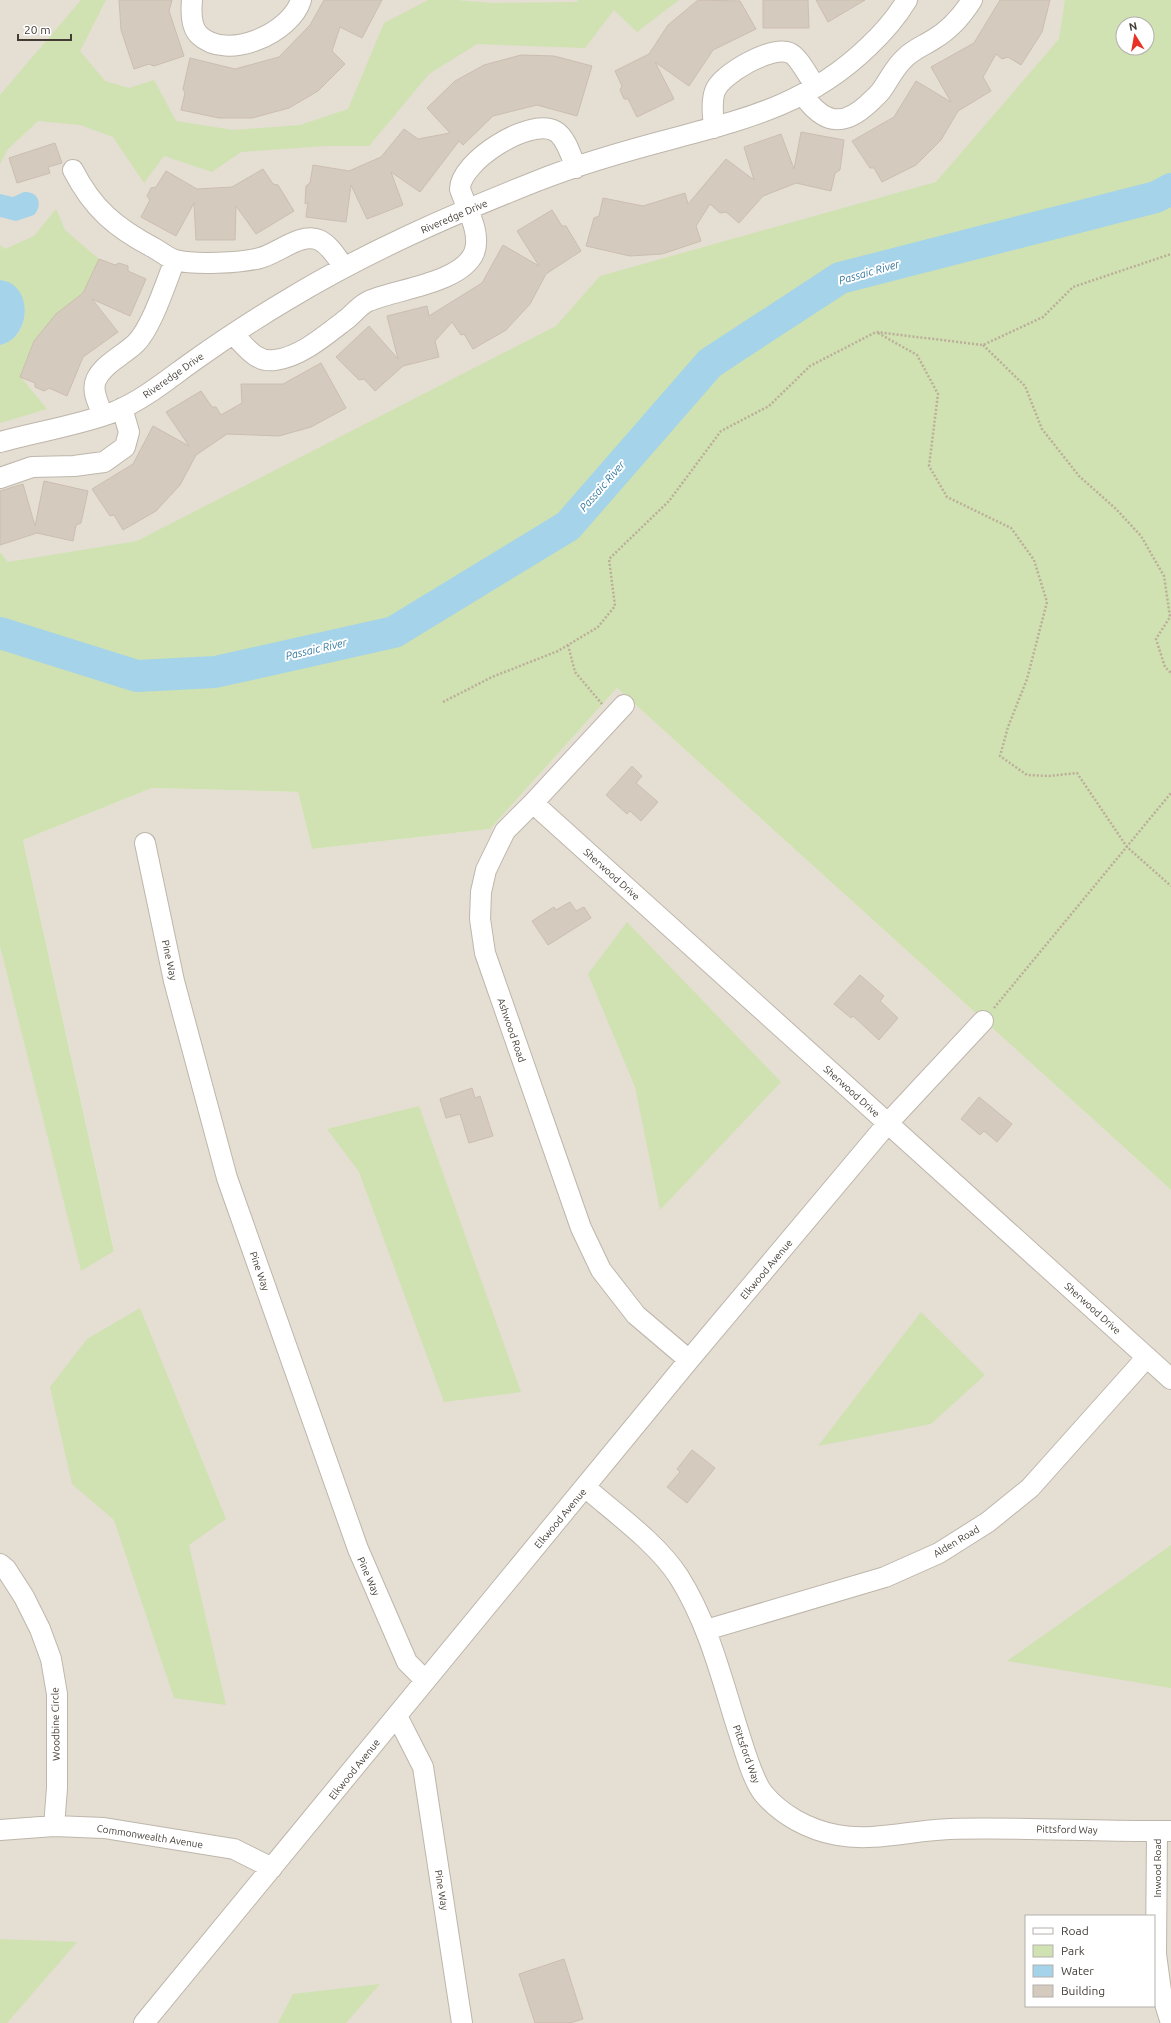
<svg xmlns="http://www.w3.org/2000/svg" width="1171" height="2023" font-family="Ubuntu,sans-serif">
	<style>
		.residential { fill: #e4ded3; fill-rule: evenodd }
		.green { fill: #d0e2b1; fill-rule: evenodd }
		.water { fill: #a5d3e9 }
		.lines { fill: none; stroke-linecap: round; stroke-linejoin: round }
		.river { stroke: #a5d3e9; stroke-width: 32 }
		.building { fill: #d4cabe; stroke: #ccbeaf }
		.minor-casing { stroke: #beb6ab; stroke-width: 22 }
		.path { stroke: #bcad9b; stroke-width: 2.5; stroke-dasharray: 2 2; stroke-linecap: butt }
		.minor { stroke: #fff; stroke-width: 20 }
		.labels { text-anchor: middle; stroke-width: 4; stroke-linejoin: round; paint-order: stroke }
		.street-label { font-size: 10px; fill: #433c35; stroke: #fff }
		.water-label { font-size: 11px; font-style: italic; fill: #367a9e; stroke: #fff }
	</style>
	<rect width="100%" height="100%" fill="#f1ece5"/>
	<path class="residential" d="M0,0h1066l-6,39 -123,143 -379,144 -419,215 -131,22 -8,-11z
		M617,688l554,502v833h-1171v-1076l81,323 33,-20 -91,-410 129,-52 146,4 14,57 178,-20zM1026,1916h128v90h-128z"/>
	<path class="green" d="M81,0h25l-26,51 25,30 24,7 25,-8 22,41 57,9 67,-5 48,-16 36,-86 44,-23h28l37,3 84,-1 1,-2h101l-42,32 -23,-22 -29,38 -108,-4 -48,30 -60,72h-43l-85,6 -29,20 -48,-16 -20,27 -31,-46 -33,-12 -42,-4 -30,28 -8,15v-69z
		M1065,0h106v1190l-554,-502 -127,141 -178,20 -14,-57 -146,-4 -129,52 91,411 -33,20 -81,-324v-395l8,10 129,-21 419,-215 44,-50 336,-94 123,-143zM1123,24h24v24h-24z
		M56,209l9,21 34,29 -16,34 -27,21 -22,27 -14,35 27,33 -47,14v-78c36,-9 30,-62 0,-65v-35l5,4 29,-13z
		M627,922l154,160 -121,128 -25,-123 -47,-113z
		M419,1106l102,286 -77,10 -85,-230 -32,-43z
		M140,1308l86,211 -37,26 37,160 -52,-7 -60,-178 -42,-36 -22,-97 37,-48z
		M921,1312l64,63 -54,49 -113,22z
		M1171,1545v143l-164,-27z
		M0,1939l77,3 -70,81h-7z
		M380,1984l-34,39h-68l15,-29z"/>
	<path class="water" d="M24,192c15,-1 19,13 10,23l-18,6 -16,-4v-23l13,3z
		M0,280c33,3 33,57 0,65z"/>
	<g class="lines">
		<path class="river" d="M0,633l137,43 78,-4 179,-40 174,-106 142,-163 130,-85 316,-81 15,-8"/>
	</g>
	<path class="building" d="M119,0h53l-3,11 15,45 -30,10 -5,-2 -15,5 -13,-39z
		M324,0h58l-20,38 -22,-11 -8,24 13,13 -27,27 -29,17 -37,10h-33l-38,-8 4,-17 -2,-4 7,-31 45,11 44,-12 31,-32z
		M698,0l42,1 16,28 -43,21 -24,36 -34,-24 19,37 -37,18 -9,-18h-4l-4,-9 2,-4 -7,-15 34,-17 19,-29z
		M763,0h45l1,28h-46z
		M816,0h49l-37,22z
		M1000,0h50l-8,32 -21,33 -13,-8 -6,2 -6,-5 -13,23 8,14 -33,20 -17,29 -25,25 -34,17 -8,-14h-4l-18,-27 42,-24 22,-36 35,21 -20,-35 43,-24z
		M521,55l33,1 38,10 -15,50 -40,-11 -44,11 -30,29 -4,-4 -39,51 -29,-20 12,33 -36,14 -16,-34 -5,37 -40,-5 2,-15 -3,2 1,-18 4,-3 3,-18 36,6 32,-14 23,-28 14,10 32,-6 -23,-25 28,-27 29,-16z
		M801,132l43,8 -4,30 -5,3 -4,18 -35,-8 -33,13 -24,27 -13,-11 -6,1 -10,-9 -14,22 5,15 -39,13 -32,2 -44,-10 8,-28 5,-2 4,-18 40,8 42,-13 3,11 38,-45 28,21 -10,-33 37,-13 13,35z
		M55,143l7,20 -14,4 2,6 -33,10 -8,-25z
		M263,169l10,15 5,1 16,26 -38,23 -20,-28 -1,34h-39l-2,-37 -18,33 -35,-19 9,-17 -3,-4 4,-8 5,-1 10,-16 31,18 35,-2z
		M552,210l10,16h4l15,25 -35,23 -16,30 -24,26 -33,19 -9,-15 -3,1 -9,-13 -17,19 4,16 -36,9 -28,25 -11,-12 -5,1 -23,-23 33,-31 29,33 -11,-43 40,-10 2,10 53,-33 21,-38 36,21 -22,-35z
		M99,259l16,6 4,-2 9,3v5l18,8 -16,37 -38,-17 26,33 -35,25 -16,39 -18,-8 -5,3 -9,-4v-4l-15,-6 14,-36 22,-27 27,-21z
		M321,363l25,45 -35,19 -32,9 -52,-2 -31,21 -16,30 -24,26 -33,19 -9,-15 -4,1 -18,-27 41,-25 20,-38 36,20 -23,-34 35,-21 11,16h4l5,8 21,-12 -1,-19h42z
		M44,481l44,10 -7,32 -5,2 -3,16 -36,-8 -37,12v-54l23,-7 12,42z
		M632,766l10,10 -6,7 22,19 -17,19 -11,-10 -3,3 -21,-19z
		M570,902l6,9 8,-4 7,11 -43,27 -16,-24 22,-14 2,3z
		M860,975l24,21 -4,5 18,17 -19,22 -26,-24 -2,2 -17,-14z
		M472,1088l3,10 5,-2 13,40 -24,7 -9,-29 -14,4 -6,-19z
		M979,1097l33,27 -15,18 -13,-11 -4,4 -19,-16z
		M692,1450l23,18 -28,35 -20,-16 13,-15 -3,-3z
		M564,1959l19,60 -13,4h-35l-16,-49z"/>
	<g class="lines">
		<g class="minor-casing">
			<path id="minor" d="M192,0c-1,11 -1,27 7,35 28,27 92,-2 102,-35
				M803,95c20,28 39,33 65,9 4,-4 9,-8 13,-13 8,-11 14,-25 25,-34 8,-8 19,-12 28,-18 17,-10 28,-23 38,-39
				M714,128c-1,-12 -3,-26 1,-37 6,-17 57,-46 75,-38 8,3 20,26 26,34
				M73,170c20,39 43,58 81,78 7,4 14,10 21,12 20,5 65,3 85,-2 17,-4 41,-26 59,-18 11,5 18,18 25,27
				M234,335c12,12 22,28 41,25 26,-3 52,-26 73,-42 6,-5 13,-14 21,-17 28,-12 92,-18 105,-48 8,-20 -8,-45 -14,-64 0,-27 69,-72 95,-58 11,6 16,25 21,37
				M103,415c-4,-10 -12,-24 -7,-35 7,-16 28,-25 40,-37 16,-16 30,-61 39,-83
				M0,442c36,-10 80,-17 114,-30 29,-12 53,-32 78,-50 31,-22 63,-43 95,-62 79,-48 164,-85 250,-119 45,-18 92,-31 138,-43 74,-20 135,-35 193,-91 15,-14 28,-29 39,-47
				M0,478l32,-11 42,-1 30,-4 21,-15 4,-15 -7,-24
				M624,705l-91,98 -28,28 -19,39 -5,22 -1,27 5,34 96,275 20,42 35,45 53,45
				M533,803l638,576
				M145,843l29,138 53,197 131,371 49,113 18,18
				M585,1487c31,27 72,56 94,90 29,46 42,99 58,150 6,18 15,52 26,66 18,22 46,37 74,42 37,7 76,-5 113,-6 74,-2 148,3 221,2
				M0,1564l6,5 18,28 16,32 11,30 6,35v94l-3,38
				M706,1630l179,-53 54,-24 49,-31 42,-34 117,-131
				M397,1716l26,51 39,256
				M0,1830l54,-4 50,2 130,21 38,19
				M1157,1831l-1,123 5,37 10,32
				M144,2023l545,-663 199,-237 95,-102"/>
		</g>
		<path class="path" d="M878,333l39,22 21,39 -9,72 18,31 64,31 23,32 13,42 -20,77 -19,48 -8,29 27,19 22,1 28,-3 50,74 44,39
			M983,345l42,41 17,43 37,47 37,33 25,27 23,40 6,41 -14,22 9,28 6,6
			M568,645l7,27 27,32
			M443,702l49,-25 66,-26 40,-24 17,-21 -6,-47 60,-58 52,-70 48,-25 41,-40 66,-34 107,13 60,-28 30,-30 98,-33
			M994,1008l177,-215"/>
		<use href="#minor" class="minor"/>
	</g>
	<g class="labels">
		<g class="street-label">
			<text transform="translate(454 216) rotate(-23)" y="4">Riveredge Drive</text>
			<text transform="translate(173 375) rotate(-35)" y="4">Riveredge Drive</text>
			<text transform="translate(612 874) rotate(42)" y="4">Sherwood Drive</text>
			<text transform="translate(170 960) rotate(78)" y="4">Pine Way</text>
			<text transform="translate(512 1030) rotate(71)" y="4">Ashwood Road</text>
			<text transform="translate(852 1091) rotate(42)" y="4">Sherwood Drive</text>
			<text transform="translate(766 1269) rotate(-50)" y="4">Elkwood Avenue</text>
			<text transform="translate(260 1271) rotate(71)" y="4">Pine Way</text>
			<text transform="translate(1093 1308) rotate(42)" y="4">Sherwood Drive</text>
			<text transform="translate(560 1518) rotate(-50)" y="4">Elkwood Avenue</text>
			<text transform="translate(956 1541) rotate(-31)" y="4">Alden Road</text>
			<text transform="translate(369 1576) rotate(66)" y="4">Pine Way</text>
			<text transform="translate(55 1724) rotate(-91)" y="4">Woodbine Circle</text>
			<text transform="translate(747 1754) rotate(70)" y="4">Pittsford Way</text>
			<text transform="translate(354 1769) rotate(-51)" y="4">Elkwood Avenue</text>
			<text transform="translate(1067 1829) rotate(1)" y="4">Pittsford Way</text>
			<text transform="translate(150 1836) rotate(9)" y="4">Commonwealth Avenue</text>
			<text transform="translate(1157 1868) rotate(-90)" y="4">Inwood Road</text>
			<text transform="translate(442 1890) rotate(81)" y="4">Pine Way</text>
		</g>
		<g class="water-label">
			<text transform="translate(869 272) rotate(-16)" y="4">Passaic River</text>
			<text transform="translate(602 486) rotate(-49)" y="4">Passaic River</text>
			<text transform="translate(316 649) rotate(-13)" y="4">Passaic River</text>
		</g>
	</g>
	<rect x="1025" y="1915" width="130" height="92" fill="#ffffff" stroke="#b4b1ae"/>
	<rect x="1033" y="1928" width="20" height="6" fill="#ffffff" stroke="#b4b1ae"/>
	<text x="1061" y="1935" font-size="12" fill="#433c35">Road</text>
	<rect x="1033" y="1945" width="20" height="12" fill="#d0e2b1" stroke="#b4b1ae"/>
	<text x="1061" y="1955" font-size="12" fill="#433c35">Park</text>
	<rect x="1033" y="1965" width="20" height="12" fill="#a5d3e9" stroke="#b4b1ae"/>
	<text x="1061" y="1975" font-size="12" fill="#433c35">Water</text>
	<rect x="1033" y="1985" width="20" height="12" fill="#d4cabe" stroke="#b4b1ae"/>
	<text x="1061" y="1995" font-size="12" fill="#433c35">Building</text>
	<g transform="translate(1135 36) rotate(349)"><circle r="19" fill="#ffffff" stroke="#b4b1ae"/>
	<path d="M0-3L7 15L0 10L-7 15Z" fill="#e83225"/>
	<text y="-6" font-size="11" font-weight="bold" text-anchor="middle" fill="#433c35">N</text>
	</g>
	<path d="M18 34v6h53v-6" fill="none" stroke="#433c35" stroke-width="2"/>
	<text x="24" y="34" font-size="12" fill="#433c35" stroke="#ffffff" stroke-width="3" paint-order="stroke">20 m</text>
</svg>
